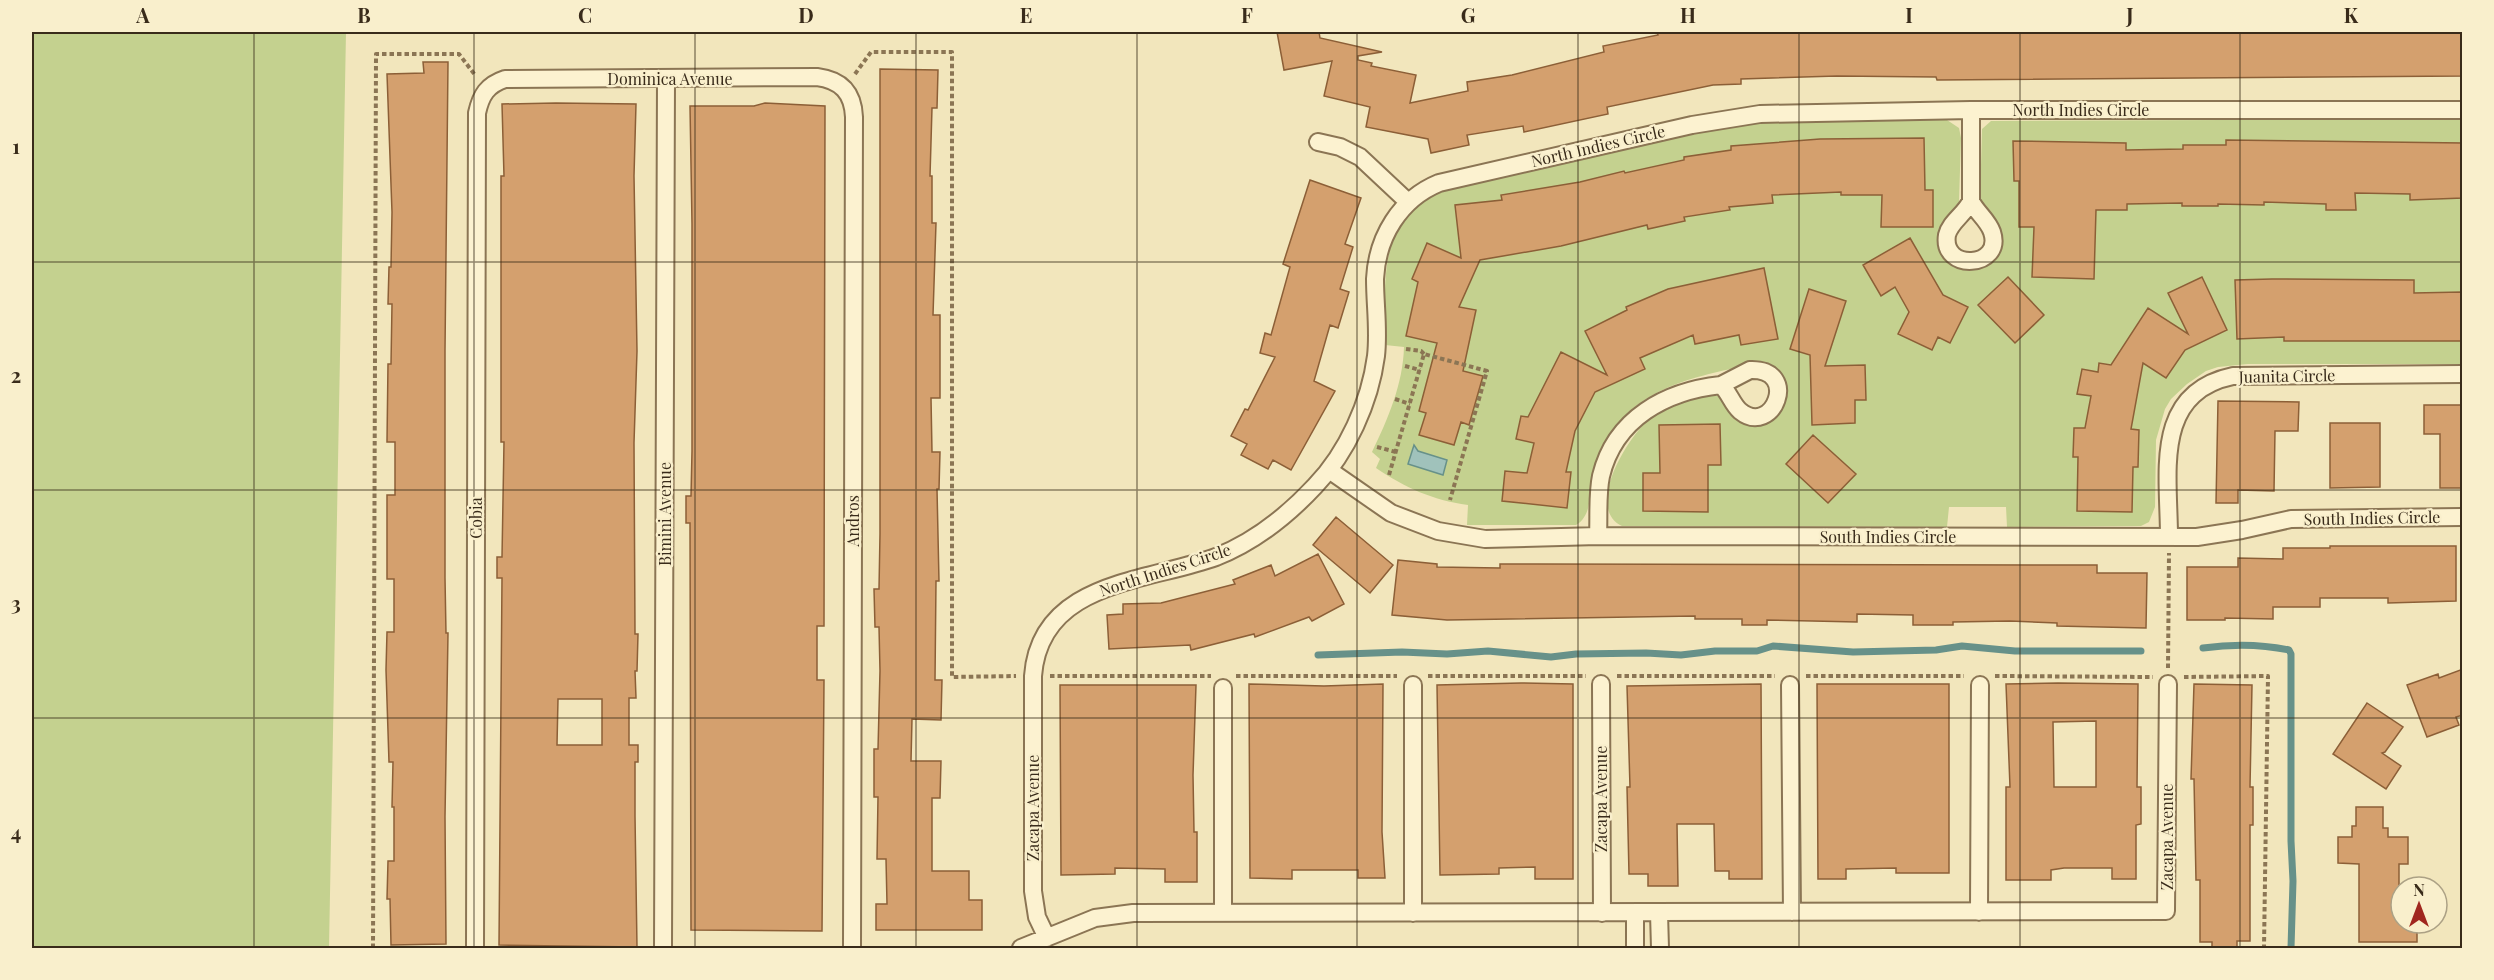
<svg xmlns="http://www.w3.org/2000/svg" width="2494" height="980" font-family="'Playfair Display',serif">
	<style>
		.green { fill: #c4d18f }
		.water { fill: #a0c2bb; stroke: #679189; stroke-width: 1.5 }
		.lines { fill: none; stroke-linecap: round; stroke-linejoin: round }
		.stream { stroke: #679189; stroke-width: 7 }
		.building { fill: #d4a06e; stroke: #8c5f37; stroke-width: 1.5; fill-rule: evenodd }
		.minor-casing { stroke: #8b7554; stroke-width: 20 }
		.path { stroke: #8b7554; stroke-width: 4; stroke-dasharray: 4.5 3; stroke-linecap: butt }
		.minor { stroke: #fcf2d0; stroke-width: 16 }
		.grid { fill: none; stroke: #392b1a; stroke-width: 1.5; stroke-opacity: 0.55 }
		.labels { text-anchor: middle; stroke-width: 4.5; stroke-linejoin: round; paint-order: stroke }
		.street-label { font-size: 16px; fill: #392b1a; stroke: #f9efcc }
		.neatline { fill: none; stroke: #392b1a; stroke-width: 2 }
		.grid-label { font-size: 20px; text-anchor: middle; font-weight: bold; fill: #392b1a }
	</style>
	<rect width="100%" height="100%" fill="#f2e6bc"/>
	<path class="green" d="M32,32h314l-17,916h-297z
		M2462,119v245h-214l-30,3 -12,4 -19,13 -16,15 -6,10 -9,31 -1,67 -6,15 -8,4 -134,1 -1,-20h-57l-2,20 -325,-1c-38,-18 6,-89 27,-107 12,-10 30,-17 46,-21 7,-2 15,-4 23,-2 12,3 26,20 36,28h8l18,-10 6,-22 -42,-26c-55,12 -112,24 -140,79 -5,9 -10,19 -12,30 -3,17 1,40 -16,50h-109l1,-20c-36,-5 -62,-17 -92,-37l4,-9 -8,-7c16,-33 31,-68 32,-105l-19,-2c1,-63 -11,-129 63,-156 99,-21 198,-52 298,-65 65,-8 136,-6 201,-4l12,8 2,10 -2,64 -4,11 1,53c15,4 27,5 39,-7l-15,-58 2,-72 9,-8z"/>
	<path class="water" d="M1414,445l4,6 29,9 -4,15 -35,-11z"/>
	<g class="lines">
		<path class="stream" d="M2203,648c28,-4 58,-4 86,2l2,4v187l2,40 -2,67
			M1318,655l84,-3 45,2 41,-3 63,6 25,-3 70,-1 35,2 34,-4h42l16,-5 80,6 83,-2 26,-4 53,5h126"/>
	</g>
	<path class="building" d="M1277,32h42l1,6 62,14 -24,4v4l14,3 -1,3 45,9 -6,28 58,-12 -1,-9 45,-7 92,-23 -1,-6 55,-11 -1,-3h806v44l-526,4 -1,-3 -99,-1 -96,3v5l-28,1 -106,22 1,7 -84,18 -1,-6 -56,9 2,10 -38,8 -3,-14 -62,-12 4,-20 -46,-11 8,-35 -48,9z
		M423,62h25l-3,289v227l1,55h2l-3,184 1,127 -55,1 -1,-46h-3l1,-38h6v-54h-2l1,-45h-4l-3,-92 1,-38h7v-53h-7v-84h8v-53h-8l1,-78h3l1,-60h-4l1,-37h2l1,-55 -5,-138 37,-1z
		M880,69l58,1 -1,38h-5l-2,68h2v47h4l-3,92h7v83h-9l1,54h8l-1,37h-2l2,92h-3l-1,99h7l-1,40 -29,-1 -1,42h30l-1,37h-8v73h37v29h13v30h-106v-26h11l-1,-45h-9l1,-62h-4v-48h4l2,-78 -1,-44h-4l-1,-38h5l1,-55z
		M556,103l80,1 -2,72 3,175 -3,92 1,191h3l-1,37h-2l1,27h-7v47h9v17h-3v54l2,131 -138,-2 3,-367h-5v-21h5l2,-115h-3v-266h3l-2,-72zM558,699h44v46h-45z
		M765,103l60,3 -1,520h-7v54h7l-2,251 -131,-1 -1,-407h-4v-27h5l1,-45v-227l-2,-118h64z
		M1924,138l1,52h8v37h-52l1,-32h-41v-3l-69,3 1,8 -44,4 1,3 -46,7 1,4 -37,8 -1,-4 -86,21 -81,14 -21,47 17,3 -13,61 20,5 -14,49 -8,-3 -7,23 -35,-10 7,-22 -7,-2 18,-68 -31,-7 12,-54 -6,-3 15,-36 34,15 -6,-53 47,-5 -1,-5 79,-13 44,-11 1,2 59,-13v-3l47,-7v-4l89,-7z
		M2226,140l237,3v55l-53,2v-6l-55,-1 1,17h-30v-6l-62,-2v3l-46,-1v2h-36v-3l-55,1v6h-31l-2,69 -62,-2 2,-50h-15v-46h-5l-1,-40 113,2v7l57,-1v-4h43z
		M1310,180l51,18 -16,46 8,3 -13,42 9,3 -11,36 -8,-3 -16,56 21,10 -44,79 -18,-10 -5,9 -27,-14 6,-11 -16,-8 14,-27 3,1 27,-53 -15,-4 5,-20 6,2 19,-68 -7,-3z
		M1910,238l33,57 25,12 -18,36 -12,-6 -6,13 -34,-16 11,-22 -14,-25 -14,9 -18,-31z
		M1764,268l14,71 -37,6 -2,-10 -44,9 -2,-9 -53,23 5,11 -50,23 -20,39 -9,41h5l-4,36 -65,-7 3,-30 22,2 7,-30 -18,-4 5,-23 7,1 33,-65 46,23 -22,-44 42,-21 -1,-3 42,-18z
		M2008,277l36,38 -29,28 -37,-38z
		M2202,277l25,53 -42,20 -19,28 -23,-15 -12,66 8,1 -1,37h-5l-1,45 -55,-1 1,-54h-5l1,-29h11l6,-32 -14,-2 5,-25 16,3 1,-9 12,2 37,-57 40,26 -20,-41z
		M2272,279l142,1v13l48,-1v49h-178v-4l-47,2 -2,-59z
		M1809,289l37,12 -21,65 40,-1 1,35h-11v23l-43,2 -2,-70 -20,-6z
		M2218,401l81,1 -1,29h-23l-1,60 -36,-1v13h-22z
		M2424,405h39v83h-23v-54h-16z
		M2330,423h50v64l-50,1z
		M1720,424l1,41h-13v47l-65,-1v-38h17l-1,-48z
		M1813,435l43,39 -28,29 -42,-39z
		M1336,517l57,48 -23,28 -57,-48z
		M2330,546h126v55l-68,2v-5h-68v9h-47v12l-48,-1v2h-38v-53h51v-9l45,1v-11h47z
		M1318,554l26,50 -32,17 -3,-4 -54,20 -1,-3 -63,16 -1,-5 -81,4 -2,-34 16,-1v-10l38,-1 74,-19 -2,-4 38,-15 4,11z
		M1398,560l39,4v3l63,1v-4h37l560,1v8h50l-1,55 -89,-2v-3l-47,-2 -57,1v3h-40v-10l-56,-1v8l-90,-2v5h-25v-6h-47v-3l-248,4 -55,-5z
		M2463,669v46l-7,2 3,8 -32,12 -20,-52 31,-11 1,4z
		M1521,683l52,1v195h-38v-12l-36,1v6l-59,1 -3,-190z
		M2058,683l80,1 -1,103h4v37l-5,1v54h-24v-11h-48l-13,2v10h-45v-93h4l-4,-103zM2096,721v66h-42l-1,-65z
		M1249,684l75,2 59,-2 -1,148 3,46h-27v-8h-66v9l-42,-1z
		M1761,684l1,195h-33v-8h-14l-1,-47h-37l1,62h-30v-12h-19l-2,-87h3l-3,-101z
		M1817,684h132v189h-53v-5l-50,1v10h-28z
		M2194,684l58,1 -2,102h3v38h-3v116h-13v7h-25v-6h-12v-62h-4l-2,-101h-3z
		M1060,685h136l-3,90 1,57h3v50h-32v-13l-50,-1v6l-54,1z
		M2367,703l36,24 -18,25 -3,1 19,13 -15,23 -53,-35z
		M2356,807h27v21h5v9h20v27h-9v49h2v10h16v19h-58v-78l-21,-1v-26h14v-11h4z"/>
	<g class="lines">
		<g class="minor-casing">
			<path id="minor" d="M1971,110v91
				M1318,142l22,5 20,10 48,45
				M1971,201c5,11 17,19 21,31 12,36 -51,40 -45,3 3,-13 18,-21 24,-34z
				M1750,370c51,-2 23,68 -10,41 -8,-7 -11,-19 -19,-26z
				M1329,470l62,43 47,18 47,8 113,-3 599,1 45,-7 49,-11 171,-2
				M1598,536c1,-19 -1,-41 3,-60 14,-58 65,-85 120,-91
				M2169,537c0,-64 -17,-144 64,-161l229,-2
				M1601,684l1,229
				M1413,685v228
				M1790,685l2,227
				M1223,912v-224
				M1979,912l1,-227
				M1635,913v35
				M1659,913l1,35
				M1047,938l-10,-21 -4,-26v-215c7,-95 114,-94 183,-119 38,-15 71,-41 99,-71 32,-33 55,-84 61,-130 3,-26 -1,-51 -1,-77 2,-42 25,-80 64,-96l253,-58 68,-11 211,-4h491
				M475,948l2,-835c4,-18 10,-28 28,-34l312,-2c24,3 36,16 37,40l-2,831
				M663,948l3,-868
				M1021,948l74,-30 38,-5 1033,-2 2,-227"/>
		</g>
		<path class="path" d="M855,74l16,-22h81v625l64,-1
			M1406,349l15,2 3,3
			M1405,366l15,4
			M1395,399l15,5
			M1377,447l19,5
			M1389,475l35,-121 63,17 -37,129
			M2168,668l1,-115
			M1050,676h161
			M1236,676h161
			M1428,676h158
			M1617,676h158
			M1806,676h158
			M1995,676l158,1
			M2184,677l84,-1 -4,272
			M373,948l3,-894h83l16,21"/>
		<use href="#minor" class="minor"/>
	</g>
	<path class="grid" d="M254,32v916M474,32v916M695,32v916M916,32v916M1137,32v916M1357,32v916M1578,32v916M1799,32v916M2020,32v916M2240,32v916M32,262h2430M32,490h2430M32,718h2430"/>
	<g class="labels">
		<g class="street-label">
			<text x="670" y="85">Dominica Avenue</text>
			<text x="2081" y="116">North Indies Circle</text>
			<text transform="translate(1598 146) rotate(-13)" y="6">North Indies Circle</text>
			<text transform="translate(2287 376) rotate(-1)" y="6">Juanita Circle</text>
			<text transform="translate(665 514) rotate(-90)" y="6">Bimini Avenue</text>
			<text transform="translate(476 518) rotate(-90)" y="6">Cobia</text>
			<text transform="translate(2372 518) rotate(-1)" y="6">South Indies Circle</text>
			<text transform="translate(853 521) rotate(-90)" y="6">Andros</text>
			<text x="1888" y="543">South Indies Circle</text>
			<text transform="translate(1165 570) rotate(-18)" y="6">North Indies Circle</text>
			<text transform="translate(1601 799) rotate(-90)" y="6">Zacapa Avenue</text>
			<text transform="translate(1033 808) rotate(-90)" y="6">Zacapa Avenue</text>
			<text transform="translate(2167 837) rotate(-90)" y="6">Zacapa Avenue</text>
		</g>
	</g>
	<rect width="2494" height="980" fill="none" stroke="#f9efcc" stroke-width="66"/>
	<g transform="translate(2419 905)"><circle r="28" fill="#f9efcc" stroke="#aca185" stroke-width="1.5"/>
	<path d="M0-4.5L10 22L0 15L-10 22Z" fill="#a0261e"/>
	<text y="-9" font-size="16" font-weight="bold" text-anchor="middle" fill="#392b1a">N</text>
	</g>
	<rect x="33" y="33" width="2428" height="914" class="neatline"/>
	<g class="grid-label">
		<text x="143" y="23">A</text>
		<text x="364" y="23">B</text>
		<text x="585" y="23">C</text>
		<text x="806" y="23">D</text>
		<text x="1026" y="23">E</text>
		<text x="1247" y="23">F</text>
		<text x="1468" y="23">G</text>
		<text x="1688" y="23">H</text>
		<text x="1909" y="23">I</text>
		<text x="2130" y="23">J</text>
		<text x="2351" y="23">K</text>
		<text x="16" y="154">1</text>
		<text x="16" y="383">2</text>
		<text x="16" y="611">3</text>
		<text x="16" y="840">4</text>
	</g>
</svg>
